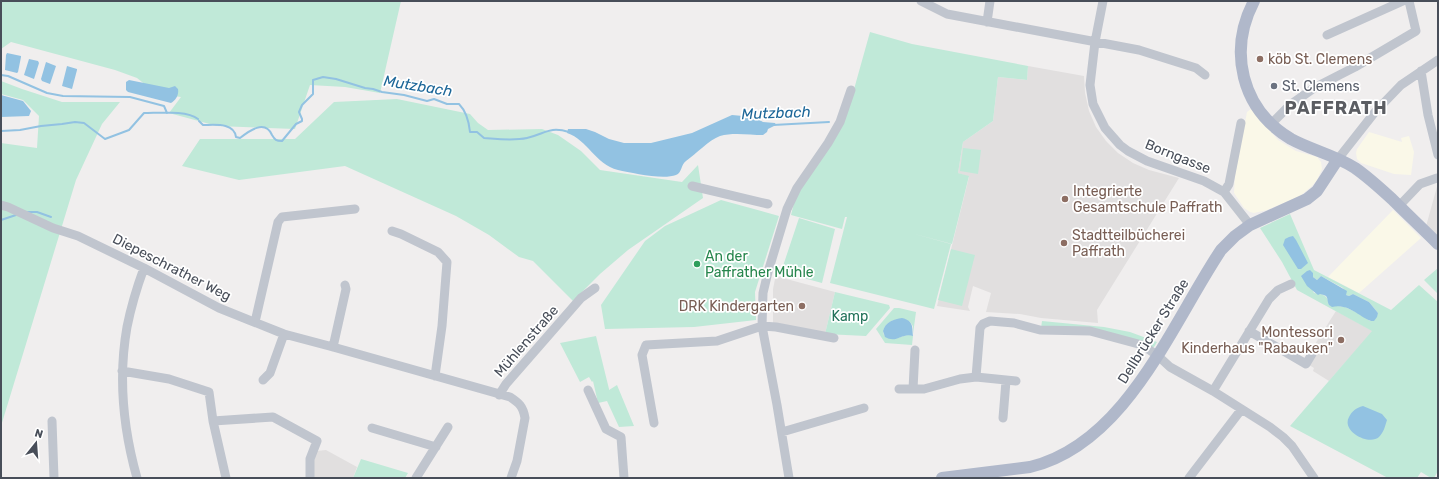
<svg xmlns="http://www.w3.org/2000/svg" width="1439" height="479" font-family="Rubik,sans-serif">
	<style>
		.commercial { fill: #faf8e8 }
		.education { fill: #e1dfdf }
		.green { fill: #c0e9d8; fill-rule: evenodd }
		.water { fill: #92c2e2 }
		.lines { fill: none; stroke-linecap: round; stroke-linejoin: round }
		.stream { stroke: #92c2e2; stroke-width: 2 }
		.minor { stroke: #c0c5ce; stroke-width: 9 }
		.major { stroke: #b0b8ca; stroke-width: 12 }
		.education-dot { fill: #8d6e63; stroke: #fff; stroke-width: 1.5 }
		.worship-dot { fill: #6b7280; stroke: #fff; stroke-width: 1.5 }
		.leisure-dot { fill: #2e9e5b; stroke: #fff; stroke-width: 1.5 }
		.labels { text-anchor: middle; stroke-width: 3.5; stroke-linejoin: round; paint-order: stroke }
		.education-label { font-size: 14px; fill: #785e54; stroke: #fff; text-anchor: start }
		.worship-label { font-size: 14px; fill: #5b616d; stroke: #fff; text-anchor: start }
		.street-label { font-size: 14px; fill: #484e59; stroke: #fff }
		.leisure-label { font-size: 14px; fill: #27864d; stroke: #fff; text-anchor: start }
		.park-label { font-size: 14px; fill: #217259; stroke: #fff }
		.water-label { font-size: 15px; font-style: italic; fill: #1c6698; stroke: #fff }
		.district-label { font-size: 18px; font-weight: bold; letter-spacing: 1px; fill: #5b5d62; stroke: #fff }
	</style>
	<rect width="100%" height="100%" fill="#f0eeee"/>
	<path class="commercial" d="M1251,109l27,31 18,11 21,6 4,5 1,7 -5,11 -5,6 -12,10 -33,14 -13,3 -4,-1 -6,-4 -10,-15 1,-18 12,-63z
		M1369,132l33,10 -1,-4 8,-2 5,16 -3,23 -17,-1 -33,-11 -4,-4 -1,-6 1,-4z
		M1393,210l28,28 -62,55 -31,-16z"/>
	<path class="education" d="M1028,66l56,10 1,17 4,18 7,16 10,14 12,12 15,10 16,7 30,8 -82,132 1,13 -57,-5 -21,-4 -34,-2 5,-19 -18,-7 -5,21 2,4 -33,-5 32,-129 -11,-4 5,-31 30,-21 5,-44 29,3z
		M1438,183v59l-13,-12z
		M777,277h2l56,15 -10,42 -52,-11v-34l2,-10z
		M1336,311l37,20 -44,50 -16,-10 1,-3 -5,-3 1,-13z
		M326,450l31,17 -4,11h-40l1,-20 3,-7z"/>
	<path class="green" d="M1,1h400l-21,92 -35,-6 -35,-2 -15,44 -78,-3 -48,-13 12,-16 -24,-3 -20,-16 -22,-8 -104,-28 -10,7z
		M870,32l42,12 116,22 -1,14 -29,-3 -5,44 -30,21 -5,31 11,3 -17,68 -41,-11 40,11 -17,65 -104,-26 17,-66h-2l-3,12 -51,-14 4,-16 56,-99z
		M1,81l21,8 40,13h58l-18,22 -26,56 -75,246v-283l36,5 2,-32 -16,-16 -22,-6z
		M397,99l73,15 8,9 10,7 54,-1 16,6 23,16 19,19 82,12 16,-17 5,33 -75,52 -28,24 -27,27 -40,-40 -14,-4 -30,-22 -33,-19 -111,-50 -106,14 -57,-14 18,-27h95l39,-37z
		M963,148l18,2 -3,24 -18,-3z
		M721,200l58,16 -24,76 1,28 -62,7 -89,2 -4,-24 44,-64 20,-15z
		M1290,214l24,56 77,40 28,-25 19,17v169l-4,7h-3l-10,-6 -4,6h-29l-98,-52 82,-95 -75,-41 -15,-28 -22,-34zM1321,276l22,12 3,7 3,1 4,-2 16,8 9,11 -8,8 -12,-8 -13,-6 -16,-2c-1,-10 -6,-11 -15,-12l-2,-4 1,-12 4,3z
		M799,218l36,11 -13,54 -41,-11z
		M951,249l24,6 -13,51 -24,-6z
		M1438,268v26l-14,-14z
		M835,292l54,13 1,3 -24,28 -41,-2z
		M894,308h5l17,4 -3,22c0,-3 0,-5 0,-7 -4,-15 -34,-7 -29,8l10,4c7,-1 12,-6 19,-3l-1,9 -27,-2 -9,-14z
		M1042,321l62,6 26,5 27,10 -3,5h-4l-9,-5 -100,-14z
		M596,336l13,53v1l8,-5 17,41 -15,1 -12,-26 -9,2 -5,-22 -1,1 -3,-5 -9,5 -20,-39z
		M361,459l47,14 -3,5h-52z"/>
	<path class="water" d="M7,53l14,3v1l-3,15 -1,1 -12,-3 1,-15z
		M29,59l9,2 1,2 -5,16 -10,-4z
		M46,62l10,4 -6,18 -8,-3 -1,-2z
		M67,66l10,3v1l-5,19 -10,-3z
		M129,80l40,8 6,-2 3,3c1,6 -2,11 -7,14l-43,-11 -2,-2v-8z
		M1,95l22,6 8,10 -2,5 -28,1z
		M732,115l22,2 9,5 12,1 1,2 -8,4 -1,3 -4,3c-13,0 -30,-3 -43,1 -11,4 -24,18 -34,25 -5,3 -4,12 -10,14 -13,5 -44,-2 -58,-5 -23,-6 -30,-30 -51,-37l1,-4h18l9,3 14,7 15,4h27l41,-10z
		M1293,236l3,4 12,23 -7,6h-3l-15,-24 2,-6 4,-2z
		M1310,270l3,3v4l4,3 4,-4 26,15 -1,4 3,1 4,-2 16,8 9,11 -1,4 -3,4c-10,1 -24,-19 -42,-14l-3,-2c-3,-7 1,-9 -9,-11l-2,1 -11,-9 -6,-10 6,-5z
		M902,318c12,3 10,9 11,18 -11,-4 -16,8 -28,1l-2,-6c2,-9 11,-12 19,-13z
		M1363,406l19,8 5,6c-2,6 -3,12 -8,17 -10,9 -38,-6 -30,-20 3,-6 7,-9 14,-11z"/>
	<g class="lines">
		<path class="stream" d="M1,75l7,1 39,17 16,3 67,1 34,9 3,7
			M199,121l4,4c11,0 31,-3 33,12l4,1c9,-7 25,-19 32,-3 3,5 4,6 10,6l14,-17 6,-3v-2l-3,-7 3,-7 11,-11v-14l10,-3 13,2 29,9 8,1 9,3 22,3 23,6 7,-2 13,5h12c7,7 10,18 11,28h7l7,6c14,1 29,3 43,0 18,-4 22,-12 42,-6
			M773,125l56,-3
			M1,131l19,-1 21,-4 21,-2 13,-2 9,1 21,16 24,-9 15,-17c15,0 43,-3 54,6
			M27,212h10l14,5
			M1,220l15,-5"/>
		<path class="minor" d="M921,1l26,13 192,36 57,18 9,7
			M1103,1l-8,41 -5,43 3,19 12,24 15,17 8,6 19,10 57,20 20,11 26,33
			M987,22l3,-21
			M1327,35l76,-34
			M1421,71l7,44 10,40
			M1271,124l19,-19 24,-17 41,-21 61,-36 -7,-30
			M1338,159l37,-47 26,-27 37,-25
			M692,186l76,18
			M1224,192l5,-8 12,-61
			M1,205l7,2 45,21 25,8 66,32 75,40 65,26 49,13 177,50c9,6 13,9 15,21l-8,43 -6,17
			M1399,206l21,-22 17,-6
			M392,231l9,3 37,18 9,10 -5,64 -7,50
			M255,322l23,-100 4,-5 73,-8
			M1249,331l57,33 6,-10
			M333,347l13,-58 -1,-4
			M122,371l47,8 40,13 4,29 13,57
			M263,380l7,-7 14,-39
			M1016,381l-40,-4 4,-49 3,-4 7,-3 24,2 26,7 50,1 52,14 15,10 13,12 43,24 57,36 13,10 9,9 22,32
			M899,389h25l36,-10 16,-2
			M913,389l2,-39
			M588,390l18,39 15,8 3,41
			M1213,391l56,-92 9,-9 13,-6
			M499,395l7,-11 75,-86 14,-10
			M1003,418l3,-37
			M52,421l2,57
			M213,421l60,-4 44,24 -7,18v19
			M654,423l-12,-68 4,-10 71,-4 45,-15 14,1 58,11
			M372,428l64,19
			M782,432l82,-24
			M137,478c-14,-50 -19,-100 -10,-151 4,-20 10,-40 17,-59
			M416,478l32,-51
			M789,478l-12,-73 -15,-79 1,-33 5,-21 19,-63 10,-21 31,-45 12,-21 11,-32
			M1189,478l52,-68"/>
		<path class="major" d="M1254,1c-26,50 -13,108 37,138 20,11 44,16 64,29 13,9 25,20 37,31 15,15 31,30 46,45
			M942,478l88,-11c96,-23 141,-142 191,-217l14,-14 15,-11 57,-26 10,-8 21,-32"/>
	</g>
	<g class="education-dot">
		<circle cx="1260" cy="59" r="4"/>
		<circle cx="1065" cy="199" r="4"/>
		<circle cx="1064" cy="243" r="4"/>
		<circle cx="802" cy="306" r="4"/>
		<circle cx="1341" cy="340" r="4"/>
	</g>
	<circle class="worship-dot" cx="1274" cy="86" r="4"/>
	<circle class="leisure-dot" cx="697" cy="264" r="4"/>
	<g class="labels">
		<g class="education-label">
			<text x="1268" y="64">köb St. Clemens</text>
			<text x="1073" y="196">Integrierte<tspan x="1073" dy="16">Gesamtschule Paffrath</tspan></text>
			<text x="1072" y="240">Stadtteilbücherei<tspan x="1072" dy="16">Paffrath</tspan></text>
			<text x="794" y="311" text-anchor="end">DRK Kindergarten</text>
			<text x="1333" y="337" text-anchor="end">Montessori<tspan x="1333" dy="16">Kinderhaus "Rabauken"</tspan></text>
		</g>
		<g class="worship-label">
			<text x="1282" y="91">St. Clemens</text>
		</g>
		<g class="street-label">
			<text transform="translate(1178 156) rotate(22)" y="5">Borngasse</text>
			<text transform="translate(172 267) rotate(27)" y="5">Diepeschrather Weg</text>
			<text transform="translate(1153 331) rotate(-58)" y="5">Dellbrücker Straße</text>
			<text transform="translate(526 341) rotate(-49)" y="5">Mühlenstraße</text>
		</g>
		<g class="leisure-label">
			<text x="705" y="261">An der<tspan x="705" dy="16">Paffrather Mühle</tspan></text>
		</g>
		<g class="park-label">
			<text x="850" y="321">Kamp</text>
		</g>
		<g class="water-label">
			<text transform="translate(418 86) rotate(9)" y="5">Mutzbach</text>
			<text transform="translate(776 113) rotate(-2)" y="5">Mutzbach</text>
		</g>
		<g class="district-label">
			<text x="1336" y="114">PAFFRATH</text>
		</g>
	</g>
	<rect width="1439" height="479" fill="none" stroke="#484e59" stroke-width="4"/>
	<g transform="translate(36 443) rotate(17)" stroke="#ffffff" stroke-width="3" paint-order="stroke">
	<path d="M0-3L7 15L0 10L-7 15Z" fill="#484e59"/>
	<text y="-6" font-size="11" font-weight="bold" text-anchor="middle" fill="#484e59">N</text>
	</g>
</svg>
